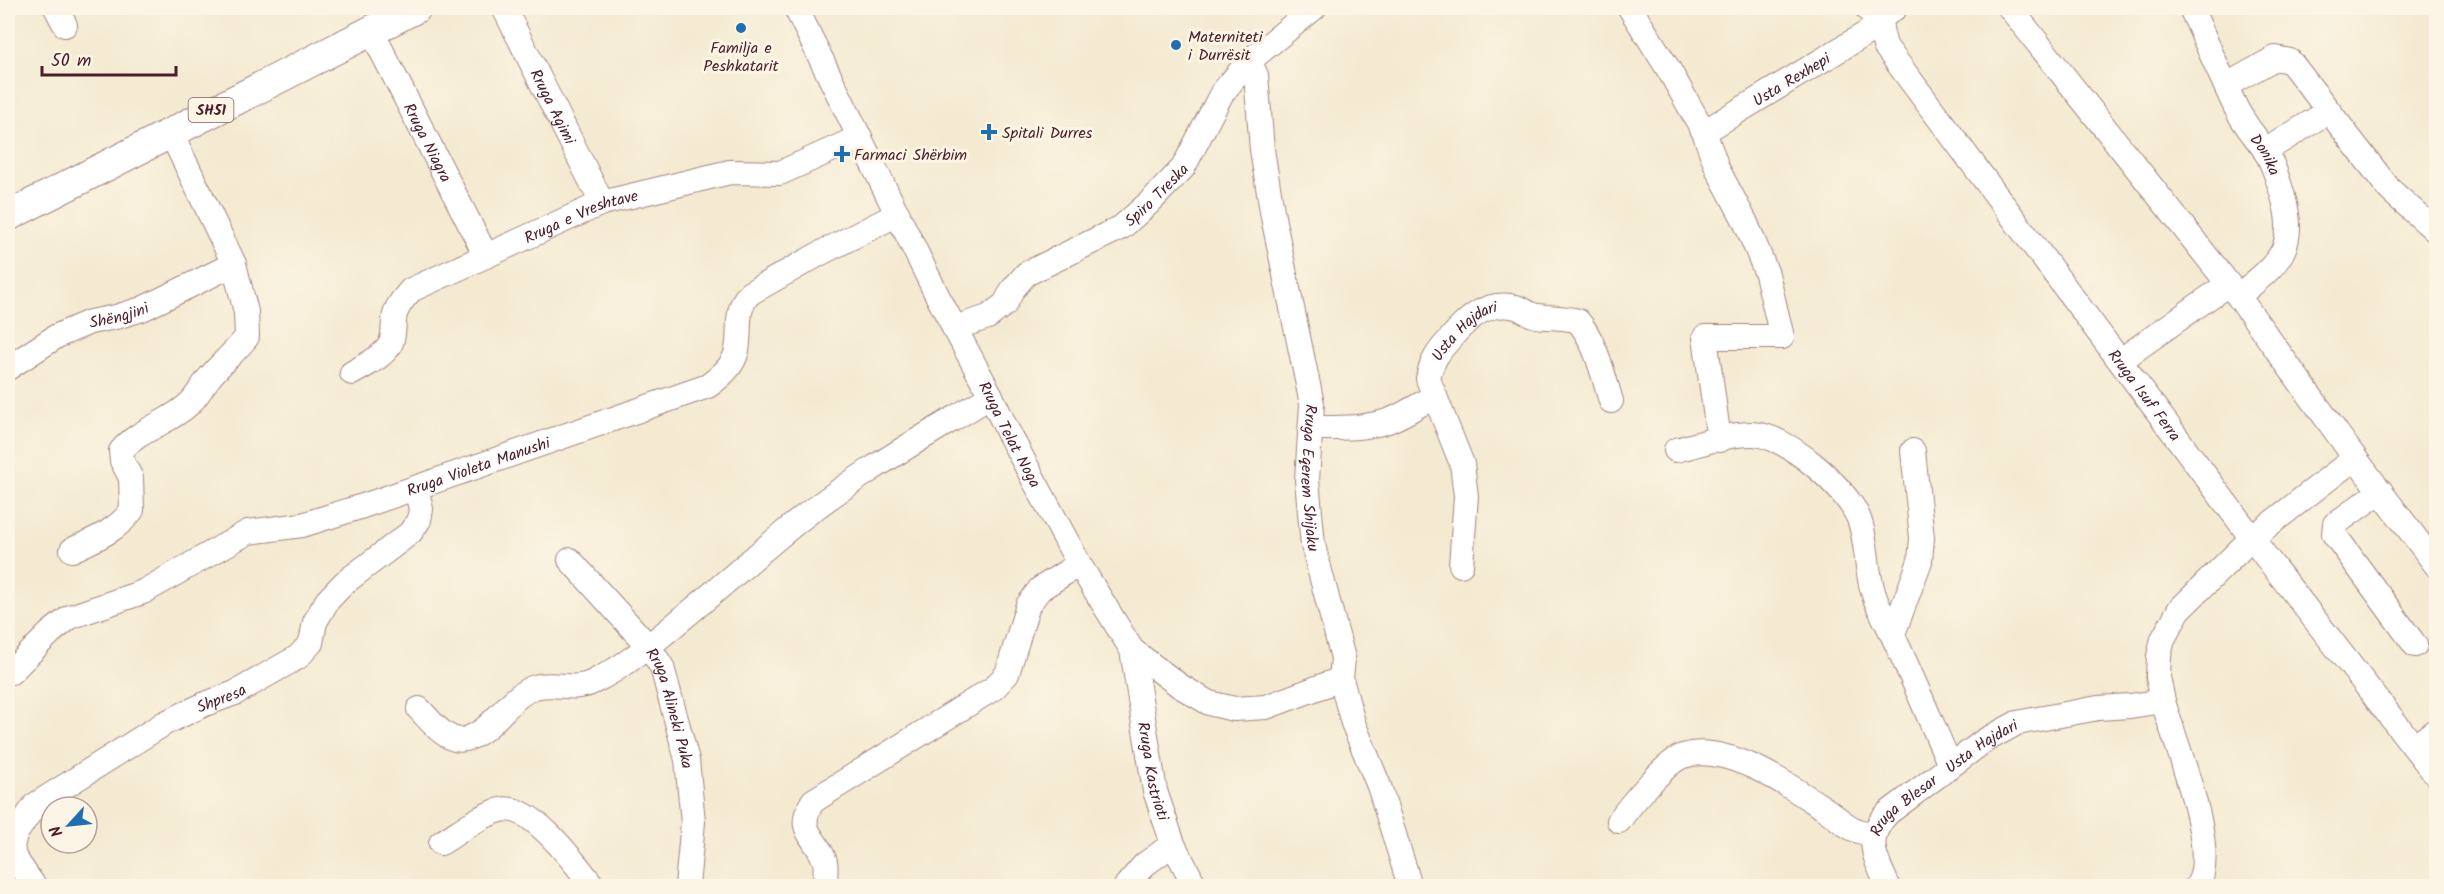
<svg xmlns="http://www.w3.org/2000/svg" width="2444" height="894" font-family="Kalam,sans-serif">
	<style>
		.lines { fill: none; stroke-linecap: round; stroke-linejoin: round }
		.minor-casing { stroke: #9f847e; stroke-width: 26 }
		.major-casing { stroke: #9f847e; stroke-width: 32 }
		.minor { stroke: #fff; stroke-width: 24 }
		.major { stroke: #fff; stroke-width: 30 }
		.poi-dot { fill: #1f6fb2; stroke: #fcf5e5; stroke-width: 2 }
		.labels { text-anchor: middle; stroke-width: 6; stroke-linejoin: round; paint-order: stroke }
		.shield { fill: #fcf5e5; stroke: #7f5f63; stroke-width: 1.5 }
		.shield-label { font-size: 15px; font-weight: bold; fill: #4a1f2b }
		.poi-label { font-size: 16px; fill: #4a1f2b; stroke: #fcf5e5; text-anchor: start }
		.street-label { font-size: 16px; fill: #4a1f2b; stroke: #fcf5e5 }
	</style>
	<rect width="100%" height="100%" fill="#fcf5e5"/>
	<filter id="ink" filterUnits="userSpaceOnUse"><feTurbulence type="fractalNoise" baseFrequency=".0167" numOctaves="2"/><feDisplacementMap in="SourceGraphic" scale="12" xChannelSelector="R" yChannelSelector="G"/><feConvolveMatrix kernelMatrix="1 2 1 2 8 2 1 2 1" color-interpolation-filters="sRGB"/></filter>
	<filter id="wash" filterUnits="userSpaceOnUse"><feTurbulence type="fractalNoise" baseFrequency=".008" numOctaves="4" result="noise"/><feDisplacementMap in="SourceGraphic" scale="24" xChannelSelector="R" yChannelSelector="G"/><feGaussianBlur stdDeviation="1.35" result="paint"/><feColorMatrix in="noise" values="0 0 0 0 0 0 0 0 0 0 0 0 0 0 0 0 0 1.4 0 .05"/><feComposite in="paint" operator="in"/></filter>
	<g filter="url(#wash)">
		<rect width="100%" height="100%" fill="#f4ead1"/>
	</g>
	<g filter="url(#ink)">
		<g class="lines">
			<g class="minor-casing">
				<g id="minor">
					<path d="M56,8l9,17"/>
					<path id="s1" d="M504,8l98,195"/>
					<path id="s2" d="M796,8l142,289 53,99 16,34 72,134 53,86 48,36 29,17 25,6 32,-2 75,-28"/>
					<path d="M1630,8l39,62 35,62 14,38 27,51 22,53 15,63h-77l14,103"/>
					<path id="s3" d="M1867,8l13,17 5,21 381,511 170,218"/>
					<path d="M2010,8l228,288 117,162 81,107"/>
					<path id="s4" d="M2191,8c15,33 29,67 45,100 8,16 19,28 29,42 7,12 13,29 17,43 17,55 -3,70 -44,103"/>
					<path id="s5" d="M371,30l115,226"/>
					<path id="s6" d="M1249,61l7,14 6,75 11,67 39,187 -5,76 6,65 30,113 -2,21 12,44 26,63 31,100"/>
					<path d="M2227,85l48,-27 15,3 100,129 46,41"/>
					<path id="s7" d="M1704,132l176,-107 5,-10 10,-7"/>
					<path d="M2265,151l64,-40"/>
					<path id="s8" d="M954,328l34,-11 17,-13 8,-15 13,-15 96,-47 28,-25 33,-34 39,-75 27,-32 65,-53"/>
					<path d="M2121,360l107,-76"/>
					<path id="s9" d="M8,368l49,-32 33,-14 26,-5 26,-8 92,-45"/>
					<path id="s10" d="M352,373c12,-7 31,-16 38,-28 4,-8 3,-15 4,-23 0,-13 9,-23 17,-32l191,-87 128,-31 50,1 80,-36"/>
					<path d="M1312,428c26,0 51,1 76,-7 16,-6 32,-17 47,-25"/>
					<path d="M1676,450c24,-6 51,-16 76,-16 34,0 95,54 107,85 10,27 6,57 18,84 5,11 11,22 16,33 20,42 38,86 57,129"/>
					<path d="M2381,491l-46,33 -1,10 81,111"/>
					<path d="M72,550c23,-11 45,-19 60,-40l-1,-32 -9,-17 -1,-10c17,-21 48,-28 68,-47 8,-7 13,-18 20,-26 12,-15 27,-27 38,-41l-1,-25 -12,-48 -64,-133"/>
					<path id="s11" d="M570,560l79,87 13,20 25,93 6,62 -6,64"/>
					<path id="s12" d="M1461,565l5,-69 -4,-32 -34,-85c3,-17 10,-27 22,-40 17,-20 36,-39 66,-32 7,2 13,8 21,9 14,2 28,1 41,5 18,21 25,54 33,80"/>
					<path d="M1893,634l27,-73 2,-23 -9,-87"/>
					<path id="s13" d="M1132,650l23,141 18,53 22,42"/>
					<path id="s14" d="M11,672l39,-39 20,-16 73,-25 105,-60 54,-7 61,-19 345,-120c12,-9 26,-20 29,-36 4,-20 -3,-41 13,-57l69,-39 79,-40"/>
					<path d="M2163,701c11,40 58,151 34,185"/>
					<path d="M419,709c12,12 28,35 47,30 28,-8 42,-43 69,-52 20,-6 39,5 58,-5 35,-17 66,-44 96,-69 36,-30 71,-61 108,-91 60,-48 129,-86 194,-126"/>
					<path d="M2415,746l21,-16"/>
					<path d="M1619,821c10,-15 48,-60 64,-65 42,-14 104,28 139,51 20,13 25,24 51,27"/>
					<path d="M441,843c18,-11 39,-28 60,-33 30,-8 76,56 92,76"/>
					<path id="s15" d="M34,886l-20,-29 -2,-11 4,-13 19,-28 130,-82 40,-19 30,-11 63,-36 13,-14 4,-21 12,-21 17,-18 66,-50 9,-13 2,-11 -5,-21"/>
					<path d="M827,886c-4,-11 1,-19 -3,-27 -10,-25 -29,-29 -11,-58l181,-113 13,-14 21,-69 12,-16 39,-25"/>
					<path d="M1126,886l18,-21 29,-21"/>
					<path id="s16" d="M1888,886c-13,-29 -25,-47 0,-73l96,-72 33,-18 81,-15 32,-2 33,-5 -5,-24 1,-21 4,-17 16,-29 73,-72 103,-80"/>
				</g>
			</g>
			<g class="major-casing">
				<path id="major" d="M8,216l408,-208"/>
			</g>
			<use href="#minor" class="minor"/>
			<use href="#major" class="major"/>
		</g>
	</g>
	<g class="poi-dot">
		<circle cx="741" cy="28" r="6"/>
		<circle cx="1176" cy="45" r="6"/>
		<path d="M986 123h6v6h6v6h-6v6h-6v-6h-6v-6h6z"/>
		<path d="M839 145h6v6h6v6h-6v6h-6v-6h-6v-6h6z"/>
	</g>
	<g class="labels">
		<rect class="shield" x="188.5" y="98" width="45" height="24" rx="4.5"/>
		<g class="shield-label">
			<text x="211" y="115">SH51</text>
		</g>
		<g class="poi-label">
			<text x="1188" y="42">Materniteti<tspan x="1188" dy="18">i Durrësit</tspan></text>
			<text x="741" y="53" text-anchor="middle">Familja e<tspan x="741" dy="18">Peshkatarit</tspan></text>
			<text x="1002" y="138">Spitali Durres</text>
			<text x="854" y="160">Farmaci Shërbim</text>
		</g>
		<g class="street-label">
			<text dy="6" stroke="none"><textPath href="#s7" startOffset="102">Usta Rexhepi</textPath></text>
			<text dy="6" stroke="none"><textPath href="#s1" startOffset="110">Rruga Agimi</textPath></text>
			<text dy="6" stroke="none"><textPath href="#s5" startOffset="126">Rruga Niagra</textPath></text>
			<text dy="6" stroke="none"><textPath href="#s4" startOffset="165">Donika</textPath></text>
			<text dy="6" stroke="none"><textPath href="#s8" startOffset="248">Spiro Treska</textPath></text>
			<text dy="6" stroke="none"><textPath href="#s10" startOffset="294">Rruga e Vreshtave</textPath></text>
			<text dy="6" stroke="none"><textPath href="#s9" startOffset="124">Shëngjini</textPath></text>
			<text dy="6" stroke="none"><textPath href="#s12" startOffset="256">Usta Hajdari</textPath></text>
			<text dy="6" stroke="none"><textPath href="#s3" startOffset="478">Rruga Isuf Ferra</textPath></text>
			<text dy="6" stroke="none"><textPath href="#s2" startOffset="477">Rruga Telat Noga</textPath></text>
			<text dy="6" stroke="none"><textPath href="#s14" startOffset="519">Rruga Violeta Manushi</textPath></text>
			<text dy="6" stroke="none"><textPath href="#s6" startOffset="424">Rruga Eqerem Shijaku</textPath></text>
			<text dy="6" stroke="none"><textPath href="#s15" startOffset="309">Shpresa</textPath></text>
			<text dy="6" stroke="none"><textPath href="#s11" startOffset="183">Rruga Alineki Puka</textPath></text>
			<text dy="6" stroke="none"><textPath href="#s16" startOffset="195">Usta Hajdari</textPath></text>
			<text dy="6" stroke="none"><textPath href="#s13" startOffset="123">Rruga Kastrioti</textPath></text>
			<text dy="6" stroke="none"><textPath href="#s16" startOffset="96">Rruga Blesar</textPath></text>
		</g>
	</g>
	<rect width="2444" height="894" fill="none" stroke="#fcf5e5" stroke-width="30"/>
	<g transform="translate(69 825) rotate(243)"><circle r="28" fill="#fcf5e5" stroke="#b59f9b" stroke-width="1.5"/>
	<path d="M0-4.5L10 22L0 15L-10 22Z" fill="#1f6fb2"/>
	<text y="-9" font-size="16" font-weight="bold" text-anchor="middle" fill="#4a1f2b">N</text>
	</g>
	<path d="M42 66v9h134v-9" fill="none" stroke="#4a1f2b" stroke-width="3"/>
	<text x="51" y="66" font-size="18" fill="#4a1f2b" stroke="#fcf5e5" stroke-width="4.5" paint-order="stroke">50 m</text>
</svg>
